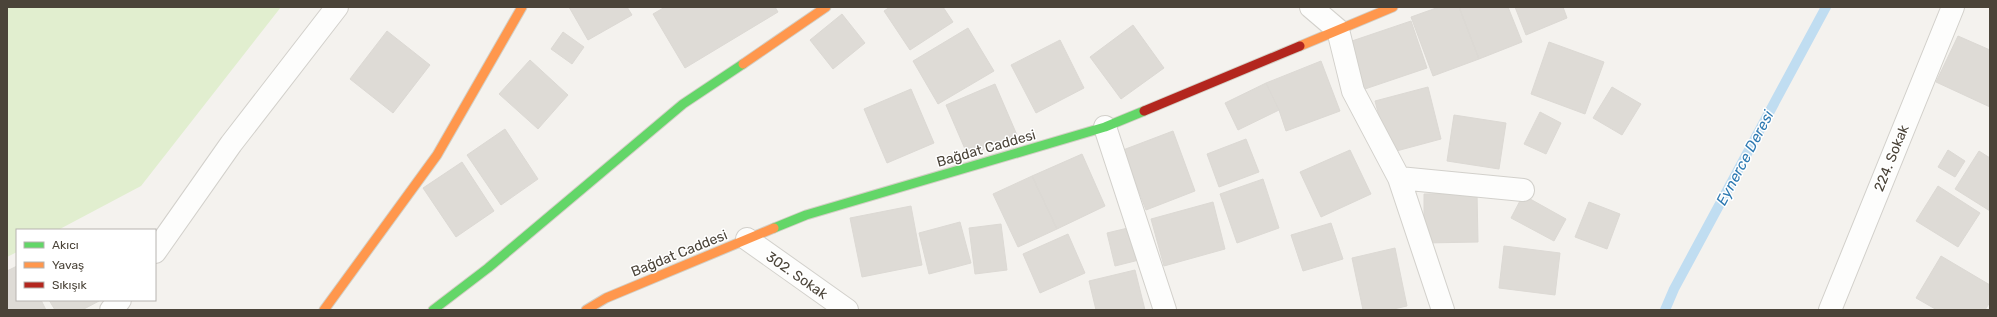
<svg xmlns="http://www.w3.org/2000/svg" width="1997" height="317" font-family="Rubik,sans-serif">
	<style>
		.green { fill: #e1eecf }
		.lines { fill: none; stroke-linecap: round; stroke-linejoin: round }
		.stream { stroke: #c0ddf1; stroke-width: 10 }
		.building { fill: #dedbd6; stroke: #dcd9d4 }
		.street-casing { stroke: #d2d0cb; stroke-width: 24 }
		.fast-casing { stroke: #d3cfc5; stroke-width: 11 }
		.slow-casing { stroke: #d3cfc5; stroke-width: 11 }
		.jam-casing { stroke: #d3cfc5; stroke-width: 11 }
		.street { stroke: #fdfdfc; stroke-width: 22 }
		.fast { stroke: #63d668; stroke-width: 9 }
		.slow { stroke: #ff974d; stroke-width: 9 }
		.jam { stroke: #b3261e; stroke-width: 9 }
		.labels { text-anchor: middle; stroke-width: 3; stroke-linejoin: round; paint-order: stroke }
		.street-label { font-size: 14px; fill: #4b4439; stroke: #fff }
		.water-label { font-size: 15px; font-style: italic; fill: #2e7ab2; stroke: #fff }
	</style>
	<rect width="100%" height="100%" fill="#f4f2ee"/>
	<path class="green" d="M7,7h274l-140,179 -83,44h-41v22l-10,5z"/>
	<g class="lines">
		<path class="stream" d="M1665,310l9,-21 152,-282"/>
	</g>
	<path class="building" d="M569,7h58l5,8 -44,25z
		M665,7h110l3,5 -93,56 -32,-54z
		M890,7h53l10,15 -43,28 -26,-39z
		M1439,7h20l20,52 -46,17 -22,-59z
		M1459,7h49l14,35 -43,17z
		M1515,7h48l4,11 -41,17z
		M842,14l23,29 -32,26 -23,-29z
		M1411,21l16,47 -65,22 -16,-47z
		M1133,25l31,43 -43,31 -31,-42z
		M968,28l26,43 -56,33 -25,-43z
		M387,31l43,34 -37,48 -43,-34z
		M563,32l21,15 -12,17 -21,-15z
		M1958,36l32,14v57l-54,-25z
		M1060,40l24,48 -48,25 -25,-48z
		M1549,42l55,20 -19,52 -54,-20z
		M530,60l38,35 -30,34 -39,-35z
		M1321,61l19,50 -54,20 -7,-21 -13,-27z
		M1266,83l13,27 -41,20 -13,-27z
		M995,84l22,51 -49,21 -22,-51z
		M1428,87l13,52 -52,14 -14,-52z
		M1612,87l29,17 -19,31 -29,-17z
		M911,89l23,54 -47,20 -23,-54z
		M1540,112l21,11 -15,31 -22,-10z
		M1454,115l52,8 -7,46 -52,-8z
		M505,129l33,50 -37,26 -34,-50z
		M1173,131l22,60 -49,19 -23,-60z
		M1246,139l13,33 -40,15 -12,-33z
		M1350,150l21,44 -50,23 -21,-45z
		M1948,150l17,11 -10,16 -17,-10z
		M1979,151l11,7v53l-35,-22z
		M1082,154l23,52 -48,23 -25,-53z
		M462,162l32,49 -38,26 -33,-49z
		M1032,176l25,53 -39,18 -25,-53z
		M1263,179l16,49 -42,15 -17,-49z
		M1938,186l42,27 -22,34 -42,-26z
		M1477,193l1,49 -54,1v-49z
		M1523,195l43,24 -12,22 -43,-23z
		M1213,202l12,47 -61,17 -13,-47z
		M1589,202l31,12 -13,35 -32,-12z
		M911,206l11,59 -60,12 -12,-59z
		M960,222l11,41 -42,11 -10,-41z
		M1331,223l12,36 -40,12 -12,-36z
		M1001,224l6,46 -32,4 -6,-46z
		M1132,227l7,33 -24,6 -8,-33z
		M1068,234l17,39 -45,20 -17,-39z
		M1504,246l56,7 -5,42 -56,-7z
		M1395,248l12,58 -18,4h-26l-11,-52z
		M1941,256l49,29v17l-5,8h-48l-21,-12z
		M17,266v34h24l5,10h-39v-39z
		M1135,270l10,40h-49l-7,-29z
		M49,300h52l-19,10h-27z"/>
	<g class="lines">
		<g class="street-casing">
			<path id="street" d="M1311,7l27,23 15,61 46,87 44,132
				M1105,127l60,183
				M1399,178l124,12
				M747,239l100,71
				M155,252l76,-108 106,-137
				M111,310l9,-10
				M1830,310l123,-303"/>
		</g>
		<g class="fast-casing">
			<path id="fast" d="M774,228l32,-13 299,-88 39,-16
				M433,310l55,-42 195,-164 60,-40"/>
		</g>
		<g class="slow-casing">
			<path id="slow" d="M1300,46l93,-39
				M743,64l83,-57
				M324,310l113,-155 85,-148
				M586,310l20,-12 168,-70"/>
		</g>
		<g class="jam-casing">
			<path id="jam" d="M1144,111l156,-65"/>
		</g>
		<use href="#street" class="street"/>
		<use href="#fast" class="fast"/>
		<use href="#slow" class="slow"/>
		<use href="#jam" class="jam"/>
	</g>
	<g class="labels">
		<g class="street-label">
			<text transform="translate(986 148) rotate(-16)" y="5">Bağdat Caddesi</text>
			<text transform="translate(1891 158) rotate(-68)" y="5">224. Sokak</text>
			<text transform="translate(679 253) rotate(-22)" y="5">Bağdat Caddesi</text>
			<text transform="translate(797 275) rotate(35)" y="5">302. Sokak</text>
		</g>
		<g class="water-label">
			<text transform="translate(1745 158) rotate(-62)" y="5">Eynerce Deresi</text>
		</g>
	</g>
	<rect width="1997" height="317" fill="none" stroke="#4b4439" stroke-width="16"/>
	<rect x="16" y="229" width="140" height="72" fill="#ffffff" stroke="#b7b4b0"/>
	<rect x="24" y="242" width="20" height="6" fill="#63d668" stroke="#b7b4b0"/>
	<text x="52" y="249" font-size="12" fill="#4b4439">Akıcı</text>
	<rect x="24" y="262" width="20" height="6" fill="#ff974d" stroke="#b7b4b0"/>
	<text x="52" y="269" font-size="12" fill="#4b4439">Yavaş</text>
	<rect x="24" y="282" width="20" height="6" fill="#b3261e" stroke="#b7b4b0"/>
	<text x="52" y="289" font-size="12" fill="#4b4439">Sıkışık</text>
</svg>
